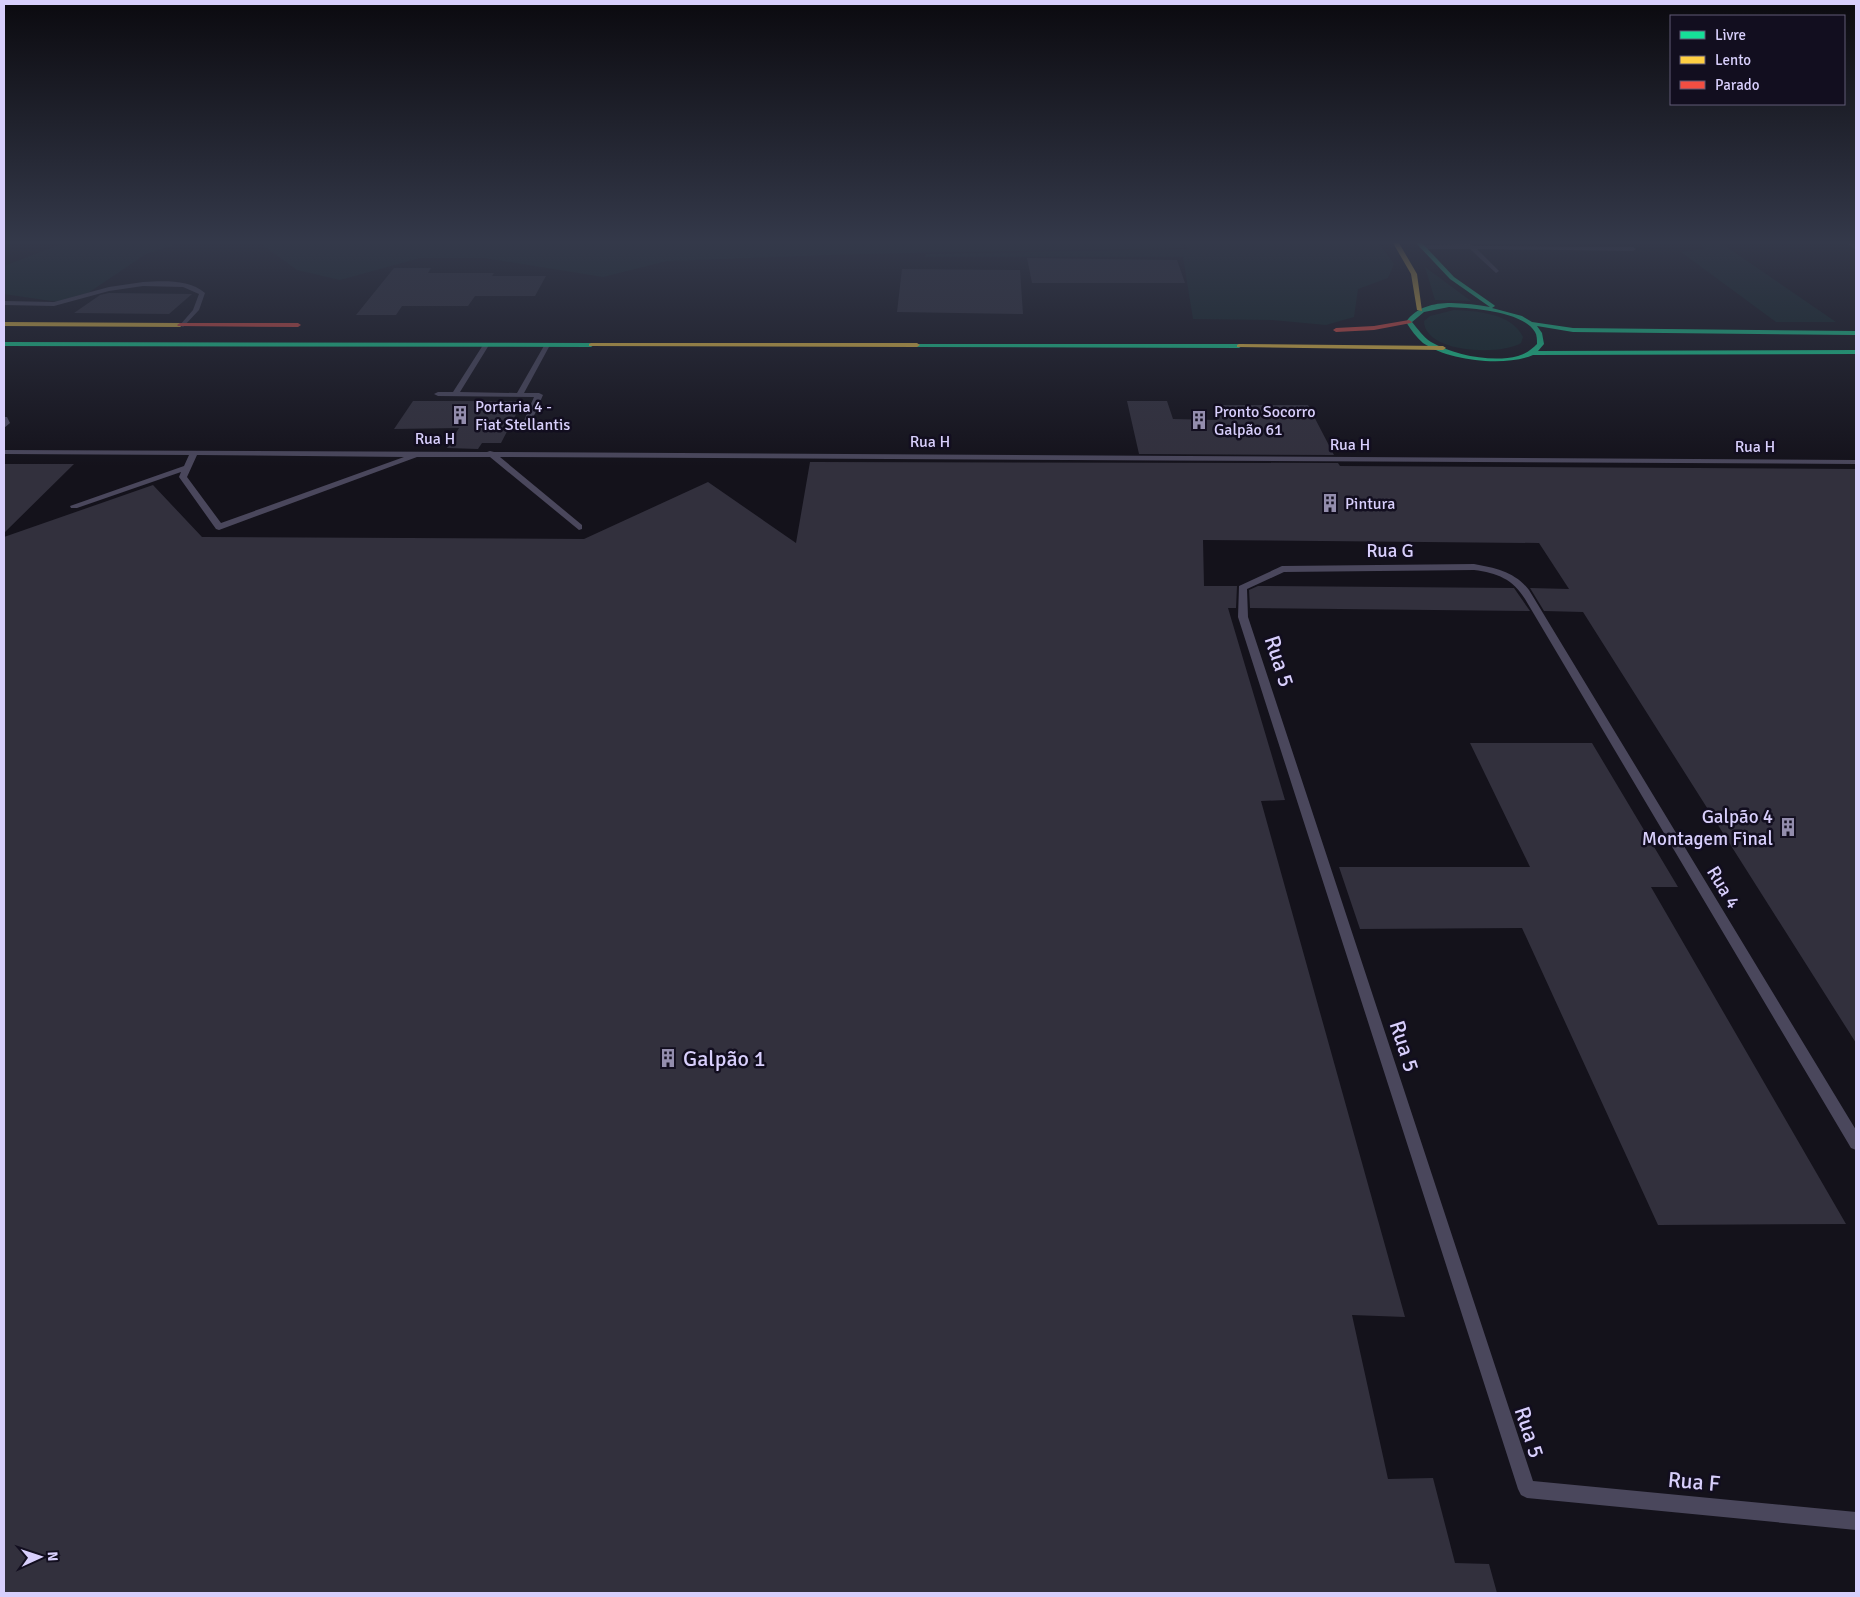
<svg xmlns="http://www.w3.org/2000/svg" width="1860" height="1597" font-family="Signika,sans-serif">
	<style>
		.green { fill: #122527 }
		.building { fill: #32303d }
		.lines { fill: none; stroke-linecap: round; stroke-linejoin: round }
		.lane { fill: #4a475c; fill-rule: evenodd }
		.fast { fill: #16e098; fill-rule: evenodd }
		.slow { fill: #ffcf43; fill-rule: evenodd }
		.jam { fill: #f24e42; fill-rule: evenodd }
		.labels { text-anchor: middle; stroke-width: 5; stroke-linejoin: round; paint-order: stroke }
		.far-poi-label { font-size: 16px; fill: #d8cffc; stroke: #120e1f; text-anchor: start }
		.far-street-label { font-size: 16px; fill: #d8cffc; stroke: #120e1f }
		.street-label { font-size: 19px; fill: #d8cffc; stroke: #120e1f }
		.poi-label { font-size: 19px; fill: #d8cffc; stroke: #120e1f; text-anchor: end }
		.near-street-label { font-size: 22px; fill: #d8cffc; stroke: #120e1f }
		.near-poi-label { font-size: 22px; fill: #d8cffc; stroke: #120e1f; text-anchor: start }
	</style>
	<rect width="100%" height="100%" fill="#14121b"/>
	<path class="green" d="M64,243h115l-33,11 -58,39 -30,9 -54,-8v-28z
		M260,243h920l4,5 -324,6 -193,7 -64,16 -119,-19h-64l-80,22 -43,-10z
		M1184,243h195l15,21 -6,14 -30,11 -4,28 -28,8 -54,-5 -79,-1 -10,-62h-258l1,-3 263,-5z
		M1698,243h23l115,79h-60l-95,-70 24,-3z
		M1425,267l46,34 -36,-1z
		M1454,310c22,1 58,3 69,27l-2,6c-21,13 -97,10 -97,-22l6,-5z"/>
	<path class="building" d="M1027,258l150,2 8,23h-153z
		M394,268h37l-3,5h66l-2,3h54l-11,20h-60l-7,10h-66l-6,9h-40z
		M902,269l118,1 3,44 -126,-2z
		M109,293l83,1 -23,20 -95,-1 26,-18z
		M413,401h110l-22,42h-19l-4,6 -31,-1 12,-20 -65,1z
		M1127,401h40l6,18 44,1 -4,-15h95l26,50 -195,-1z
		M810,462l528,1 2,3 516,3v574l-273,-431 -39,-1 -14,-23 39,1 -30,-46 -336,-3 1,46h33l-1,22h-8l57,192 -24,1 144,516 -53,-2 36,164 45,-1 22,85 34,1 8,29h-1493v-1056l149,-52 49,52 382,2 124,-57 88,61z
		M4,464h70l-70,69z
		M1258,586l256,2 16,23 -280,-3 -1,-18z
		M1470,743h122l86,144h-27l195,337 -188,1 -136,-297 -162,1 -21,-62h191z"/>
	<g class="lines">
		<path class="lane" d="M1847,243h6l3,2v5z
			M1470,244l3,2 160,1 3,2 -3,2 -156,-2 22,22 -3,2 -26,-24h-48l-3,-2 3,-2z
			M143,282c20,-1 46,-3 62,11l-6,17 -16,17 -3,-2 13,-15 6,-16 -16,-7 -40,-1 -34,5 -55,15 -50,-1v-4l50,1 55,-15z
			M486,343l3,2 -29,47 57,1 28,-49 5,1 -26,48h15l4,2 -13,30 -7,-2 11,-26 -96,-1 -4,-2 4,-2h15l30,-47z
			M4,417h3l3,6 -6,5z
			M4,450l483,2 3,-1 4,1 1362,8v4l-1356,-7 82,68v4l-3,1 -89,-73h-73l-198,73 -3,-1 -37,-52 2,-5 -104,36h-6l-1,-2 114,-40 5,-11 -185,-1zM197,455l207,2 -183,66 -34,-46z
			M1474,564c22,4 41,8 55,26l327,540v20l-5,-2 -326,-549c-12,-20 -28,-26 -51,-29l-190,2 -37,17 1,28 285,864 323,31v18l-329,-32 -6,-3 -3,-6 -280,-872 1,-31 43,-20z"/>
		<path class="fast" d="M1416,243h6l32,34 40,28 1,1 -3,2 30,8 10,6 41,6 283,3v4l-283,-3 -36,-6 5,7 2,11 -6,7 318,-1v4l-323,1c-28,12 -84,6 -110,-12 -7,-6 -12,-13 -17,-21 18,-26 56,-19 84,-15l-40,-28zM1449,307c23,1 73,4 86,25 2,3 2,8 2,12 -5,5 -11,10 -19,12 -26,7 -64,-1 -87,-14 -8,-5 -13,-13 -19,-20l12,-10z
			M4,342l587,1 3,2 -3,2 -587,-1z
			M915,344h324l3,2 -3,2 -322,-1 -3,-2z"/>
		<path class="slow" d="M1393,243h6l18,31 5,37 -5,-1 -6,-36z
			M4,322l176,1 3,2 -3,2 -176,-1z
			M591,343h326l3,2 -3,2 -328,-1v-2z
			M1239,344l204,2 3,2 -3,2 -206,-3v-2z"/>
		<path class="jam" d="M1409,320l3,2 -1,1 -37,7 -38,2 -3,-2 3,-2 38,-2z
			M180,323h118l3,2 -3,2 -120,-1 -1,-1z"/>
	</g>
	<linearGradient id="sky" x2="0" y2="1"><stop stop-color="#0b0a0f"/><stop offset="0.52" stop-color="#34394a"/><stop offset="1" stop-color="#34394a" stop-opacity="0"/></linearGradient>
	<rect width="1860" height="466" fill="url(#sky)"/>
	<defs>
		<g id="building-bare" transform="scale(1.5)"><path d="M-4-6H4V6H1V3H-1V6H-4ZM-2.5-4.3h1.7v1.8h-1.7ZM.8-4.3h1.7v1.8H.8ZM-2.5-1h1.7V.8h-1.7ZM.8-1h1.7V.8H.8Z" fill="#938dad" stroke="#120e1f" stroke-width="2.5" paint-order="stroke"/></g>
	</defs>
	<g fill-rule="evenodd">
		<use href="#building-bare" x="460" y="415"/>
		<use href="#building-bare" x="1199" y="420"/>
		<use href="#building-bare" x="1330" y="503"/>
		<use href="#building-bare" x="1788" y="827"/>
		<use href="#building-bare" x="668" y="1058"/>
	</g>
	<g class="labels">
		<g class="far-poi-label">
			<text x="475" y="412">Portaria 4 -<tspan x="475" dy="18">Fiat Stellantis</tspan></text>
			<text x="1214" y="417">Pronto Socorro<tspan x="1214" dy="18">Galpão 61</tspan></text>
			<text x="1345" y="509">Pintura</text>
		</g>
		<g class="far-street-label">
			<text x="435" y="444">Rua H</text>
			<text x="930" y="447">Rua H</text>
			<text x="1350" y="450">Rua H</text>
			<text x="1755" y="452">Rua H</text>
		</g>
		<g class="street-label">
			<text x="1390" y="557">Rua G</text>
			<text transform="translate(1724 887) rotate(59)" y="7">Rua 4</text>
		</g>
		<g class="poi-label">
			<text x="1773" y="823">Galpão 4<tspan x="1773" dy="22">Montagem Final</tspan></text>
		</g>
		<g class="near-street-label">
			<text transform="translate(1280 661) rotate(72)" y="8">Rua 5</text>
			<text transform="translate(1405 1046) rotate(72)" y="8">Rua 5</text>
			<text transform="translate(1530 1432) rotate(72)" y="8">Rua 5</text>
			<text transform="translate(1694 1481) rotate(5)" y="8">Rua F</text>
		</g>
		<g class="near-poi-label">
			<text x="683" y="1066">Galpão 1</text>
		</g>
	</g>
	<rect width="1860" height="1597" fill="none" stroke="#d8cffc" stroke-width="10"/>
	<rect x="1670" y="15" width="175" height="90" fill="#120e1f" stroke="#615b77"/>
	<rect x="1680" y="31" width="25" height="8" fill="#16e098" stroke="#615b77"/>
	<text x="1715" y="40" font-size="15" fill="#d8cffc">Livre</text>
	<rect x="1680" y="56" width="25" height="8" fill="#ffcf43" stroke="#615b77"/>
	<text x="1715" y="65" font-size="15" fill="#d8cffc">Lento</text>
	<rect x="1680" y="81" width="25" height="8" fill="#f24e42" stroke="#615b77"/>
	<text x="1715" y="90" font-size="15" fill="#d8cffc">Parado</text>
	<g transform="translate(40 1557) rotate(87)" stroke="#120e1f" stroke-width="4" paint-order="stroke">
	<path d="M0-4L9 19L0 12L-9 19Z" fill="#d8cffc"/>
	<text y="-8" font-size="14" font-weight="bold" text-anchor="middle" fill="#d8cffc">N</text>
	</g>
</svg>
